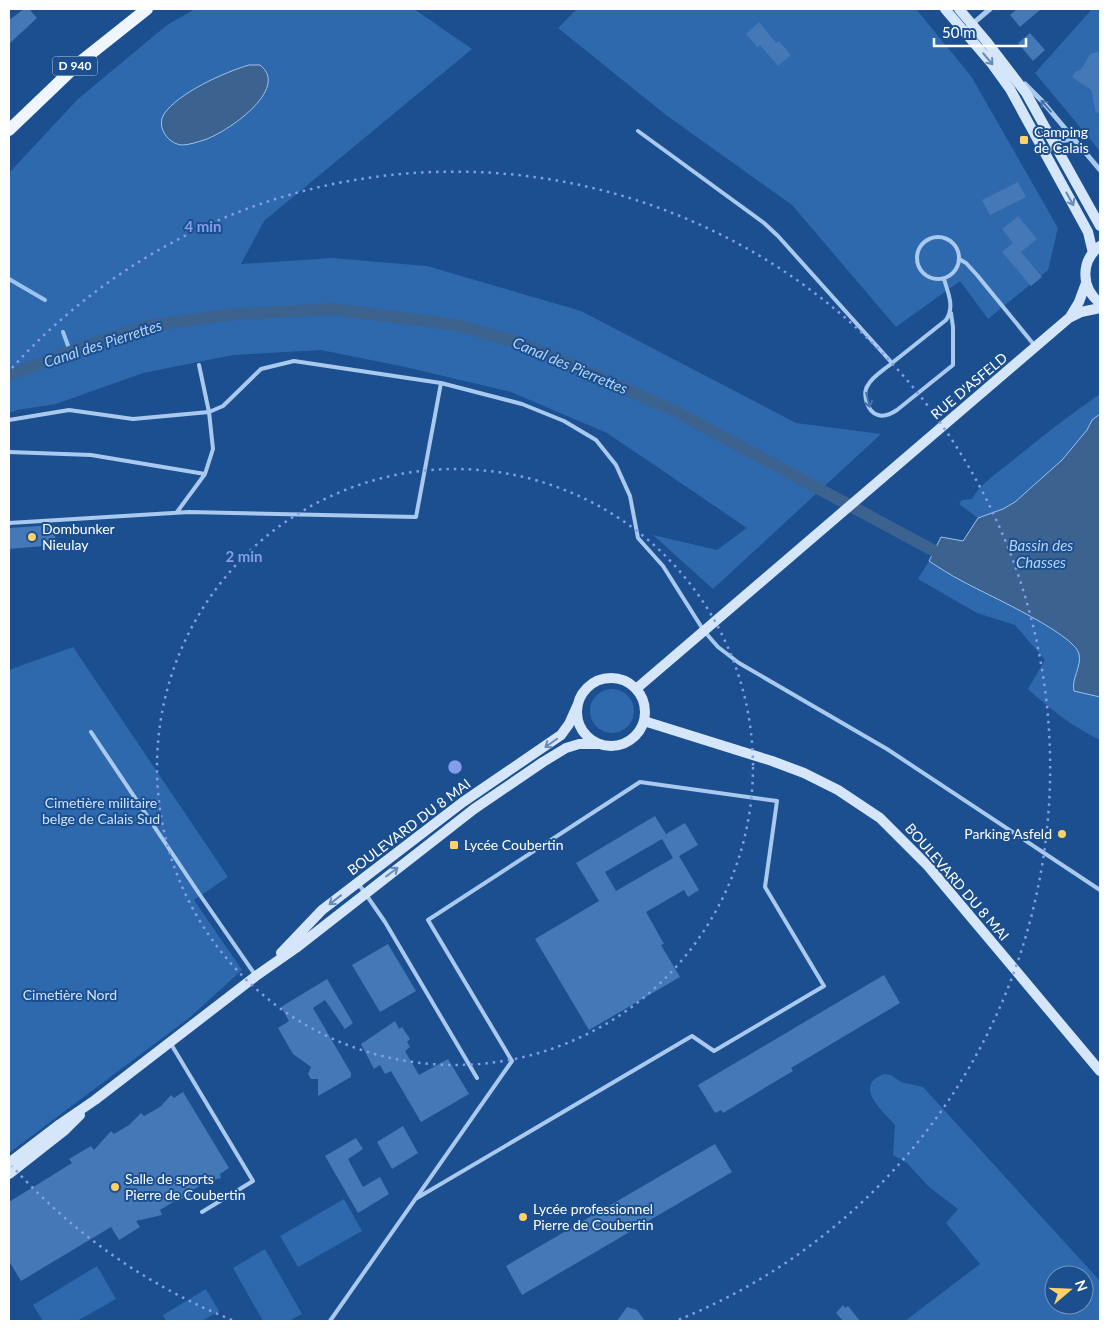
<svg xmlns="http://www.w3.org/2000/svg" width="1109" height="1330" font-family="Lato,sans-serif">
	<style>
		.green { fill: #2e69ad; fill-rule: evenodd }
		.water { fill: #3c6290; stroke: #9cc4f0 }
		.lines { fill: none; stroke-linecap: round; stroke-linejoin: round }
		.stream { stroke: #9cc4f0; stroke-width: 4 }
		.canal { stroke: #3c6290; stroke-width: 12 }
		.building { fill: #4478b7; fill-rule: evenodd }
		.lane { stroke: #a9c9ee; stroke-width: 4 }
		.street { stroke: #a9c9ee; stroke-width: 5 }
		.secondary { stroke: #d6e6fa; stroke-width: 10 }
		.primary { stroke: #f0f6ff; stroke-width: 12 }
		.oneway { stroke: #668bba }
		.oneway2 { stroke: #4674ac }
		.ring { fill: none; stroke: #839eea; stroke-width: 2.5; stroke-dasharray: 2.5 5 }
		.poi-dot { fill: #ffd166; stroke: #1b4f8f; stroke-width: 2 }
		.labels { text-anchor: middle; stroke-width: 4; stroke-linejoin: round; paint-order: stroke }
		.shield { fill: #1b4f8f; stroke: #bbcadd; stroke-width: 1 }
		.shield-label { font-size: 12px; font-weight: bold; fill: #fff }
		.poi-label { font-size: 14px; fill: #fff; stroke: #1b4f8f; text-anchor: start }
		.street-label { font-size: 14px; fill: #fff; stroke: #1b4f8f }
		.park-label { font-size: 14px; fill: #cfe3fa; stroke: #1b4f8f }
		.water-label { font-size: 15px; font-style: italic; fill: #b5d3f5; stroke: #1b4f8f }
		.centre { fill: #839eea; stroke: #1b4f8f; stroke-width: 2.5 }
		.ring-label { font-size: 15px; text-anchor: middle; font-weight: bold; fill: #839eea; stroke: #1b4f8f; stroke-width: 4; stroke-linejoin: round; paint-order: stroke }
	</style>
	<rect width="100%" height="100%" fill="#1b4f8f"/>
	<path class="green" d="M195,9h219l58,40 -208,172 -23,43 91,-6 95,8 154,45 215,112 85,11 -168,155 -60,-54 64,15 30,-22 -140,-95 -96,-41 -106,-25 -84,-17 -88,5 -90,18 -87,31 -39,6 -8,3v-240l69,-74 89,-74z
		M577,9h339l55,67 87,152 -10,42 -60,49 -28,-38 -64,46 -104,-122 -126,-90 -108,-87z
		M1092,9h8v41l-4,5 -6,-1 -11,18h-4l-2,5 18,13 1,6 8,3v52l-65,-78z
		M1100,394v20l-8,6 -4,10 -26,30 -47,42 -12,7 -25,9 -19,-14 3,-4 10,-1c9,-16 25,-26 39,-37 29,-24 58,-47 89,-68z
		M929,561c11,7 21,14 33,20 21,12 111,52 117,72 4,13 -8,26 -5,38l26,6v43c-27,-13 -50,-31 -72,-51l17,-29 -30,-35 -38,-12 -59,-34z
		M73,647l155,230 -34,23 48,70 -53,48 -180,135v-483z
		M590 711a22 22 0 1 1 44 0a22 22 0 1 1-44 0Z
		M884,1074l7,1 10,7 22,5 177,194v40h-195l75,-57 -34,-41 12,-14 -29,-22 -22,-24 -14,-8 2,-30c-12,-14 -43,-39 -11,-51zM1054,1275h30v30h-30z
		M344,1199l18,32 -64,36 -18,-31z
		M265,1249l37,65 -13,7h-26l-30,-53z
		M97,1266l19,33 -39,22h-34l-10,-16z
		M206,1289l13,22 -17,10h-36l-3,-6z"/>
	<path class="water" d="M249,65h11c31,24 -34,68 -56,75 -7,2 -15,5 -22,5 -14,-1 -26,-18 -18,-31 14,-21 61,-42 85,-49z
		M1100,414v283l-26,-6c-3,-12 8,-25 5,-37 -5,-21 -96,-61 -117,-73 -12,-6 -22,-13 -33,-20l12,-24 22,4 15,-23 25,-9 12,-7 47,-42 25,-30 5,-10z"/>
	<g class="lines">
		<path class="stream" d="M9,279l36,21
			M63,332l7,19"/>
		<path class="canal" d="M9,375l87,-33 53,-16 78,-11 106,-6 123,16 68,19 151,67 274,148"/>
	</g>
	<path class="building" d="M24,9h5l8,9 -28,26v-24z
		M1017,9h24l-21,18 -10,-12z
		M759,22l17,21 3,-2 12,14 -13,11 -18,-21 -2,3 -12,-14z
		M1030,33l15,17 -12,11 -15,-18z
		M1100,51v61l-4,1 -5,-23 -19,-13 3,-5 5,-2 4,-6 6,-10z
		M1018,182l8,15 -36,18 -8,-15z
		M1018,216l19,23 -16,13 21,25 -11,9 -29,-34 11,-9 -11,-14z
		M54,525l2,20 -47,4v-21z
		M655,816l11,18 19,-11 13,22 -19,11 20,34 -11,7 -4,-7 -38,22 18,32 -3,1 19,32 -91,53 -54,-91 64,-38 -23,-38zM662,839l11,19 -57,33 -11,-19z
		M388,944l28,47 -36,21 -28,-47z
		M884,975l16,28 -109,65 2,3 -70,42 -2,-3 -6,3 -17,-28z
		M327,979l26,44 -8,6 -20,-29 -12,8 38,65v4l-33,19v-17h-7l-3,-5 3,-7 -18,-13 -15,-26 11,-7 -8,-14z
		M395,1021l4,8 3,-2 8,12 -3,3 3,5 -5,4 14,24 29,-16 21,35 -48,28 -30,-51 -6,3 -5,-9 -6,4 -13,-25z
		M183,1092l46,76 -9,6 1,4 -16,4 -15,10 1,4 -16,5 -15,9 2,5 -26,6 4,6 -21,13 -8,-13 -90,54 -12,-20v-59l63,-39 -3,-4 22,-13 3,4 17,-19 3,3 15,-9 12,-12 3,3 16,-9 11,-12 3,3z
		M403,1126l15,27 -26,16 -15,-27z
		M356,1138l7,11 -15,10 15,28 17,-10 9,17 -31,19 -33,-57z
		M715,1144l17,28 -210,123 -16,-29z
		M843,1305l2,3 3,-2 12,15h-17l-7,-8z
		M627,1307l10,3 8,11h-28z"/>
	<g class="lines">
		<path class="lane" d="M638,131l126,92 14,13 114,127 54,-43c9,-13 2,-27 -2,-41
			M917 258a21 21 0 1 1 42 0a21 21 0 1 1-42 0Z
			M959,259l7,4 11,12 58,71
			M892,363c-8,7 -19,13 -24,22 -6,8 -1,27 10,30 6,2 13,-1 19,-5l56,-45v-38l-2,-14
			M199,365l10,47 14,-6 38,-37 33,-8 147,22
			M9,420l60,-10 64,9 76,-7 4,37 -8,25 -28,38
			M9,452l82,3 114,19
			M9,523l180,-11 227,5 25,-134 81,21 42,17 32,19 20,25 14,31 8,42 25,28 41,65 14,16 21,16 148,86 213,141
			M91,732l109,163 56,81
			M358,883l27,39 92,156
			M171,1044l82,137 -51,31
			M330,1321l182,-260 -84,-141 212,-138 137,19 -12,86 59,99 -110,65 -22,-15 -275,162"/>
		<path class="street" d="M964,31l26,-22
			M1025,84l17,17 58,69
			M1047,155c3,-12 17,-18 28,-14"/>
		<path class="secondary" d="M945,9l47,55 18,25 78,143 5,21
			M959,9l28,33 39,51 74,133
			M1100,246c-20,15 -19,42 0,57
			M1070,317l9,-15 7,-19
			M577 712a34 34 0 1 1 68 0a34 34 0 1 1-68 0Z
			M636,689l433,-371 12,-6 19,-4
			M644,721l128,40 32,12 34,17 42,28 48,48 172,205
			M281,953l41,-43 141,-108 98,-67 8,-11 9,-20
			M9,1163l51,-39 35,-24 161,-124 40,-28 178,-139 69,-47 23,-14 13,-4h21
			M9,1174l56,-44 15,-15"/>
		<path class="primary" d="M9,130l70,-67 68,-54"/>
	</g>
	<defs><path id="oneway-shaft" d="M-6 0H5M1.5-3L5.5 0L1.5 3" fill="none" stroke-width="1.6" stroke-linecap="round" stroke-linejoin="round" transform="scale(1.25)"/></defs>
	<g class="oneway">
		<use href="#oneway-shaft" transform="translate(988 59) rotate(50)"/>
		<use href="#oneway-shaft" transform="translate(1070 199) rotate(61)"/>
		<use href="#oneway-shaft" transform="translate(551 743) rotate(145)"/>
		<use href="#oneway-shaft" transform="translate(392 872) rotate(-37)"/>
		<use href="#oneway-shaft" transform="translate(335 900) rotate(142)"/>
	</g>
	<g class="oneway2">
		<use href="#oneway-shaft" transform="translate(1046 106) rotate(-131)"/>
		<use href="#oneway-shaft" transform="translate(868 400) rotate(75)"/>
	</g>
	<g class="ring">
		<circle cx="455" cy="767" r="298"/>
		<path d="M232 1320A596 596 0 0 1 12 1166M12 368A596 596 0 1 1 678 1320"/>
	</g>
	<g class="poi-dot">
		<rect x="1019" y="135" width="10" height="10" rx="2.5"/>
		<circle cx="32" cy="537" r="5"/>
		<circle cx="1062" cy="834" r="5"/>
		<rect x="449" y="840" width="10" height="10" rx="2.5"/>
		<circle cx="115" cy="1187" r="5"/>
		<circle cx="523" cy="1217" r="5"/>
	</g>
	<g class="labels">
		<rect class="shield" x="52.5" y="56.5" width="45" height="19" rx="4"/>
		<g class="shield-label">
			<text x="75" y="70">D 940</text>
		</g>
		<g class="poi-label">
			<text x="1034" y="137">Camping<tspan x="1034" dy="16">de Calais</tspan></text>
			<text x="42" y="534">Dombunker<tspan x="42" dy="16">Nieulay</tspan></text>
			<text x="1052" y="839" text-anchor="end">Parking Asfeld</text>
			<text x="464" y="850">Lycée Coubertin</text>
			<text x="125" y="1184">Salle de sports<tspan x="125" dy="16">Pierre de Coubertin</tspan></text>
			<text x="533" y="1214">Lycée professionnel<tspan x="533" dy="16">Pierre de Coubertin</tspan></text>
		</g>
		<g class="street-label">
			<text transform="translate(969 386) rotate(-40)" y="5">RUE D'ASFELD</text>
			<text transform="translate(409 827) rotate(-37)" y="5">BOULEVARD DU 8 MAI</text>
			<text transform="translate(957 882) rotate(49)" y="5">BOULEVARD DU 8 MAI</text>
		</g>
		<g class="park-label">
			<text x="101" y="808">Cimetière militaire<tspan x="101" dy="16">belge de Calais Sud</tspan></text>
			<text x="70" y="1000">Cimetière Nord</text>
		</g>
		<g class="water-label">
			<text transform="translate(103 344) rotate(-18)" y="5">Canal des Pierrettes</text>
			<text transform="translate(570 366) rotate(23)" y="5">Canal des Pierrettes</text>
			<text x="1041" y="551">Bassin des<tspan x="1041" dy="17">Chasses</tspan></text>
		</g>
	</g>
	<circle cx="455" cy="767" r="8" class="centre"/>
	<g class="ring-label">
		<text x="203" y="232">4 min</text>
		<text x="244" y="562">2 min</text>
	</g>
	<rect width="1109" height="1330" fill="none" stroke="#ffffff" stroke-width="20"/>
	<g transform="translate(1069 1290) rotate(71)"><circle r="24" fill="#1b4f8f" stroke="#7695bc"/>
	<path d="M0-4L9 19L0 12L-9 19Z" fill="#ffd166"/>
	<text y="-8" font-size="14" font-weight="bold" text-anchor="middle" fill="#ffffff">N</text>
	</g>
	<path d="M934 38v8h92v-8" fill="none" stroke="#ffffff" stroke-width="2.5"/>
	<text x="942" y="38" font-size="15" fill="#ffffff" stroke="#1b4f8f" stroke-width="4" paint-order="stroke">50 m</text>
</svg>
